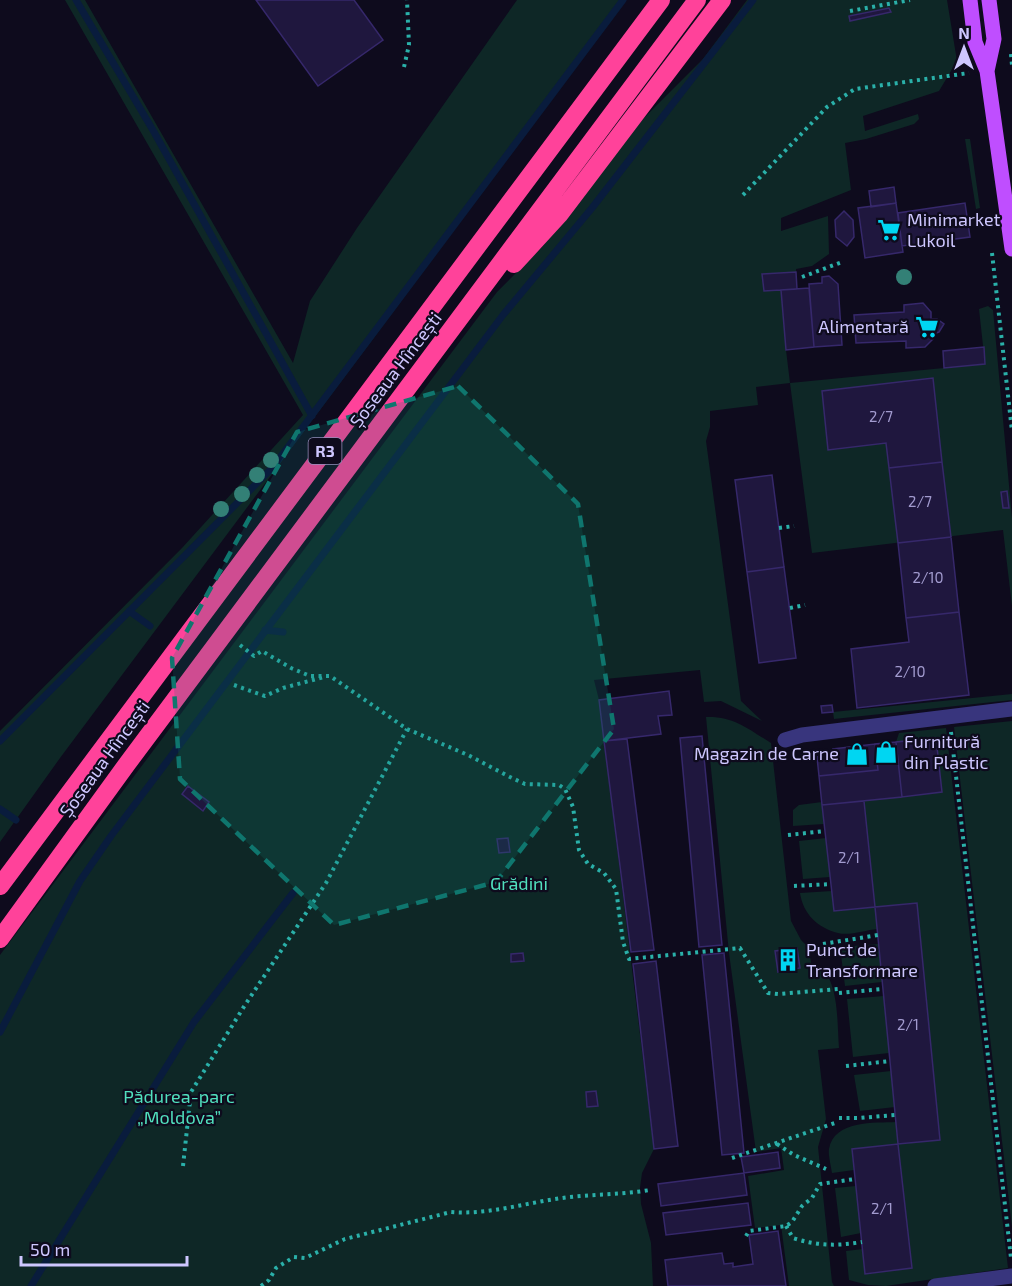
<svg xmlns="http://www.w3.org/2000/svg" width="1012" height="1286" font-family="'Exo 2',sans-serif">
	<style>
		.green { fill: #0e2726 }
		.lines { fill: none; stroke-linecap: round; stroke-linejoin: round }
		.stream { stroke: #091c3d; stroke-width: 7 }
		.building { fill: #1f173e; stroke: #36286b; stroke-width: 1.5 }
		.path { stroke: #2ab0a9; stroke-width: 4; stroke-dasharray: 3 4.5; stroke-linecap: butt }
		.minor { stroke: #38357d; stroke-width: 15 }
		.major { stroke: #bf4eff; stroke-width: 15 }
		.highway { stroke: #ff429a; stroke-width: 18 }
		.tree { fill: #338076 }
		.marked { fill: #0f766e; fill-opacity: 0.2; stroke: #0f766e; stroke-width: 4.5; stroke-dasharray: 12 8; stroke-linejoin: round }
		.labels { text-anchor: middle; stroke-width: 4.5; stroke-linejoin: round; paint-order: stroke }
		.number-label { font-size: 15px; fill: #a29bcf }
		.shield { fill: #0e0b1d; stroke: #948fbb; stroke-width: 1.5 }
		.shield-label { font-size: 16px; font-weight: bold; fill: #cec7ff }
		.poi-label { font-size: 18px; fill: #cec7ff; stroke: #0e0b1d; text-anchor: start }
		.street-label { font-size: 18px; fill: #cec7ff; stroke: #0e0b1d }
		.park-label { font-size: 18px; fill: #51e0be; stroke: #0e0b1d }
	</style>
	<rect width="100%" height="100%" fill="#0e0b1d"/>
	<path class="green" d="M65,0h20l208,363 17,-62 47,-73 160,-228h109l-566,758 -60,84v-111l182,-183 121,-133z
		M747,0h200l10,61 -18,30 -76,25 2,15 53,-17 1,5 -5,5 -48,15 -21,4 6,47 -70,28v13l47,-15 1,38 -17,12 -16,3v3l-33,2 1,16h17l5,60 4,33 195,-19 -6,-55 9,-3 5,4 19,208v88l-9,-76 -191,23 -22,-170 -34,4 2,18 -48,6v16l-4,14 35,260 21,20 -41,-20 -17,1 -4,-32 -106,10 5,20 55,449 -12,24 -2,15 1,16 10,39 2,43h-653v-331l497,-663 46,-46 101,-128 59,-59z
		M965,139h5l10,69 -4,1z
		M1012,694v6l-178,19 -1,-7z
		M706,717c28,-1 42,12 65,26l20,178 10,19 7,7 4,20 11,1c16,21 14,54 16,80l-21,2 8,69 -8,28 14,135 2,4h-45l-8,-61 -26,3 -7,-52 36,-6 -3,-22 -25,4 -27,-199z
		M1012,721v506l-58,-500z
		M946,728l62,540 -122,18 -18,-1 -19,-5 -3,-29 17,-2 3,25 46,-6 -14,-123 -46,4 2,21 -22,3c-1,-7 -4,-18 -3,-24 5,-29 46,-26 67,-27l2,22 42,-4 -23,-237 -42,4 2,22c-11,1 -28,7 -39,4 -20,-5 -35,-19 -38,-40l32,-2 2,20 41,-4 -11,-106 78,-9 -6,-54 -40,4 3,-9z
		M822,802l2,22 -31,2v-16l6,-5z
		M826,838l4,39 -27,2 -4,-38z
		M879,944l3,38 -37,4 -5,-39z
		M884,996l5,57 -36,4 -6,-58z
		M891,1071l4,36 -35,4 -6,-36z
		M856,1186l5,47 -20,4 -6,-49z"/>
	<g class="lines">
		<path class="stream" d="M76,0l78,132 158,284
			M129,611l21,15
			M265,630l18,2
			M0,741l273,-274 350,-467
			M0,809l16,11
			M0,1032l80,-151 31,-45 392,-521 89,-107 161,-208
			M31,1286l163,-264 99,-129"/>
	</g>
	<path class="building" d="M256,0h98l29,40 -65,46z
		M889,8l2,4 -41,9 -1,-5z
		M894,187l2,16 -25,4 -2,-16z
		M896,203l7,49 -38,6 -7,-50z
		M965,203l5,34 -68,9 -4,-33z
		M844,211l9,9 1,17 -7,9 -11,-9 -1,-17z
		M796,272l1,17 -33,2 -2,-17z
		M829,276l9,8 4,61 -28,2 -5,-63 13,-1v-6z
		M809,288l5,59 -28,3 -5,-60z
		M923,303l8,9v7h6l7,5 -5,8 -6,2v5l-8,8 -19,1v-7l-50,2 -2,-28 50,-3v-7z
		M984,347l1,17 -41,4 -1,-17z
		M933,378l9,84 -53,6 -3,-25 -58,7 -6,-59z
		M942,462l9,75 -53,6 -9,-75z
		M772,475l12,92 -37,5 -12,-92z
		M1007,491l2,17h-6l-2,-16z
		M951,537l8,75 -53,6 -8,-75z
		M784,567l12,91 -37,5 -12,-91z
		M959,612l10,83 -112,13 -6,-59 58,-7 -3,-24z
		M669,691l3,24 -14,1 3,18 -57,7 -5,-41z
		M832,705l1,7 -11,1 -1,-7z
		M702,736l20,209 -23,2 -19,-209z
		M936,738l6,54 -40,5 -6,-55z
		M627,739l27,211 -23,2 -27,-211z
		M896,742l6,55 -80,8 -3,-29 59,-6 -3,-26z
		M875,744l3,26 -59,6 -2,-19 17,-2 -1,-6z
		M188,786l21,16 -6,9 -21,-17z
		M864,801l11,106 -41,4 -12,-106z
		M508,838l2,14 -11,1 -2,-14z
		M917,903l23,237 -42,4 -23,-237z
		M797,948l3,20 -22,4 -3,-21z
		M523,953l1,8 -13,1v-8z
		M724,953l20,200 -22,2 -20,-200z
		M656,961l22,185 -24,3 -21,-185z
		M596,1091l2,15 -11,1 -1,-15z
		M898,1144l14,124 -47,6 -13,-125z
		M778,1152l2,16 -36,5 -3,-16z
		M744,1173l3,22 -86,11 -3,-22z
		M748,1203l3,22 -85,10 -3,-22z
		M778,1231l8,55h-118l-3,-26 57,-7 2,11 9,-1v4l20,-3 -4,-29z"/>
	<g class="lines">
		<path class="path" d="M850,11l60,-11
			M1011,54l1,11
			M404,67l5,-22 -2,-45
			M743,195l84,-88 28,-18 114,-16
			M992,253l20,178
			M802,277l40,-15
			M779,528l15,-2
			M790,608l15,-3
			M240,645l14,11 8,-5 29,17 19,8h20l77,53 61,26 42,22 15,7 34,1 6,4 8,18 6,43 9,14 16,9 12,16 7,53 6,17 111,-11 28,45 10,1 60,-5
			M234,685l31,11 18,-8 41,-11
			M951,732l60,526
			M788,835l37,-4
			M794,886l37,-2
			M823,944l55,-9
			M839,993l44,-4
			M846,1066l44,-5
			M839,1118h20l36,-3
			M777,1144l17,11 32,14
			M732,1158l103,-35
			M183,1166l8,-74 54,-87 81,-122 81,-154
			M786,1226l7,12c24,8 45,8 69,4
			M746,1236l3,-5 37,-5 6,-4 10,-16 10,-8 8,-14 35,-5
			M261,1286l8,-6 7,-12 18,-11 11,1 40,-19 106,-27c37,3 74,-9 111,-14 29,-4 58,-3 88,-8"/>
		<path class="minor" d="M785,740l17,-5 210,-26
			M935,1286l77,-10"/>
		<path class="major" d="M970,0l5,42 12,29 25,178
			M987,71l7,-32 -5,-39"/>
		<path class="highway" d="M514,264l45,-49 163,-215
			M0,886l661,-886
			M0,939l127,-175 570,-764"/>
	</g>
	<g class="tree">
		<circle cx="904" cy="277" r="8"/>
		<circle cx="271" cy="460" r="8"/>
		<circle cx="257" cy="475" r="8"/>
		<circle cx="242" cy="494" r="8"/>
		<circle cx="221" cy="509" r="8"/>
	</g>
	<path class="marked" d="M458,386l120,118 36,225 -118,153 -162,43 -154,-146 -8,-121 125,-226z"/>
	<defs>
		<g id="supermarket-bare" transform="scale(1.8)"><path d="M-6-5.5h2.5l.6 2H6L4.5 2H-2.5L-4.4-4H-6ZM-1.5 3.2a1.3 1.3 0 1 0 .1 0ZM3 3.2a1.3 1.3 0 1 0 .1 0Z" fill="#00d6f2" stroke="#0e0b1d" stroke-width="2.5" paint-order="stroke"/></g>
		<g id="shop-bare" transform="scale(1.8)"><path d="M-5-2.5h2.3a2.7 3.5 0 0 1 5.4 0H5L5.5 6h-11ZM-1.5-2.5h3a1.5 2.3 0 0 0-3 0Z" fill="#00d6f2" stroke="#0e0b1d" stroke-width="2.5" paint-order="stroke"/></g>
		<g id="building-bare" transform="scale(1.8)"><path d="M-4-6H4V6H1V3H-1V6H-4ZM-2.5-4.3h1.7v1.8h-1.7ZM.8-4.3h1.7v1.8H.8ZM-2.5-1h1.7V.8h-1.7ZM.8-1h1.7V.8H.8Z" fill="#00d6f2" stroke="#0e0b1d" stroke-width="2.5" paint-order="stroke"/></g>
	</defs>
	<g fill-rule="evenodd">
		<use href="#supermarket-bare" x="889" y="230"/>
		<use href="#supermarket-bare" x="927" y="327"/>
		<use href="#shop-bare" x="886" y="752"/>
		<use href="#shop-bare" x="857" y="754"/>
		<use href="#building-bare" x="788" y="960"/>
	</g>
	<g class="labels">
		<g class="number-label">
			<text x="881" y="422">2/7</text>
			<text x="920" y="507">2/7</text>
			<text x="928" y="583">2/10</text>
			<text x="910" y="677">2/10</text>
			<text x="849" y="863">2/1</text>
			<text x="908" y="1030">2/1</text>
			<text x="882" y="1214">2/1</text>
		</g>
		<rect class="shield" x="308.5" y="438" width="33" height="26" rx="4.5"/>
		<g class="shield-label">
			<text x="325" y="457">R3</text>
		</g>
		<g class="poi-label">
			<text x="907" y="226">Minimarket<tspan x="907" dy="21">Lukoil</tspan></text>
			<text x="909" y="333" text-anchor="end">Alimentară</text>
			<text x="904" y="748">Furnitură<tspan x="904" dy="21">din Plastic</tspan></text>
			<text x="839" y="760" text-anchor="end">Magazin de Carne</text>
			<text x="806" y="956">Punct de<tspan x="806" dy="21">Transformare</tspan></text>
		</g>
		<g class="street-label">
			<text transform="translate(396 370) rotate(-53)" y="6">Șoseaua Hîncești</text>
			<text transform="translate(105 759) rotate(-54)" y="6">Șoseaua Hîncești</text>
		</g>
		<g class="park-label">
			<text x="519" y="890">Grădini</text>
			<text x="179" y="1103">Pădurea-parc<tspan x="179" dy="21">„Moldova”</tspan></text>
		</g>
	</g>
	<g transform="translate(964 48)" stroke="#0e0b1d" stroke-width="4.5" paint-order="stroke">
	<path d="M0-4.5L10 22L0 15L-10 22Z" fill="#cec7ff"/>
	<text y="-9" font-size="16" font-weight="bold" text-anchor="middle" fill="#cec7ff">N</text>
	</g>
	<path d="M21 1256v9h166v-9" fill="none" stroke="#cec7ff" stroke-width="3"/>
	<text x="30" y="1256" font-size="18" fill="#cec7ff" stroke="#0e0b1d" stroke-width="4.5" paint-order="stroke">50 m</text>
</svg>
